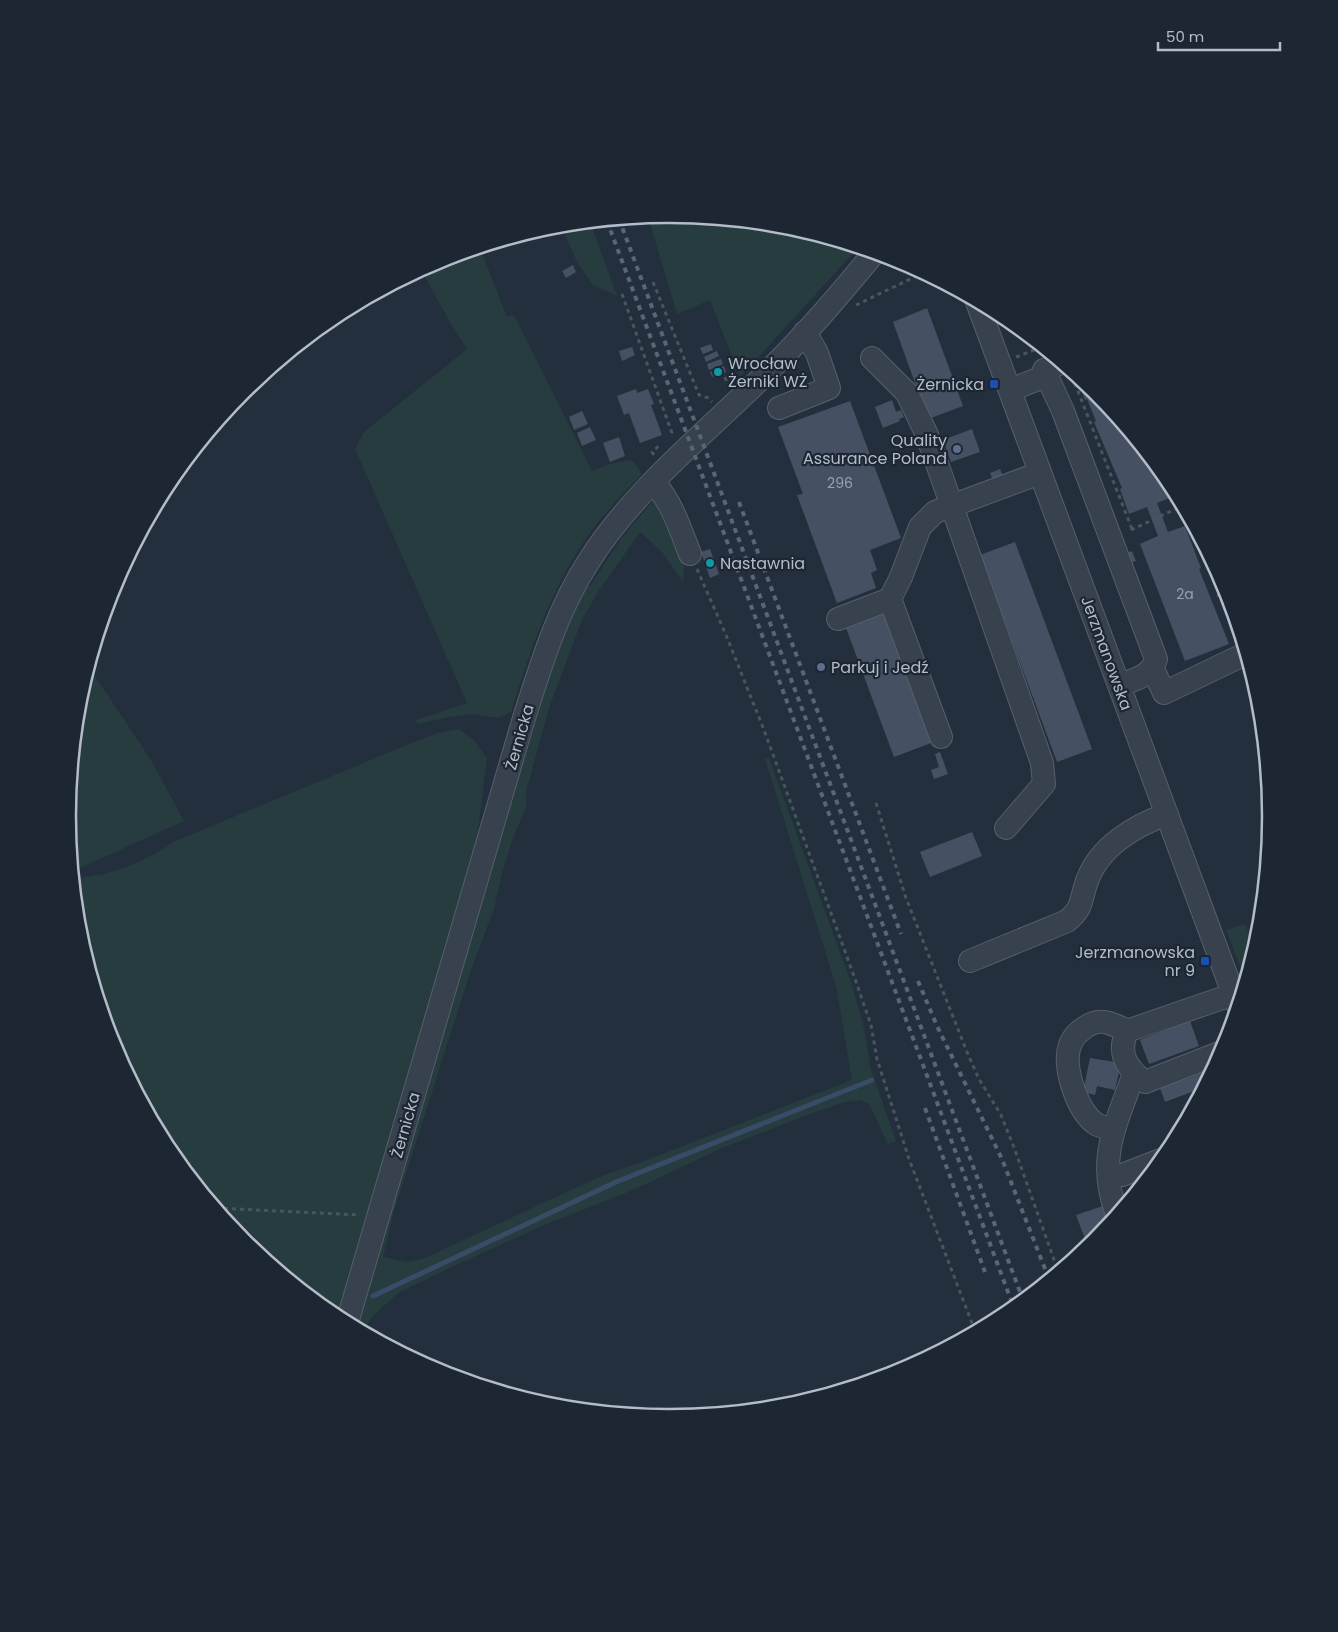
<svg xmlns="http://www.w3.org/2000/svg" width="1338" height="1632" font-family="Poppins,sans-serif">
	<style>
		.green { fill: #263c3f }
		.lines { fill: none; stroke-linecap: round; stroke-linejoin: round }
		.stream { stroke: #394c67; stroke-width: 5 }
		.building { fill: #455162 }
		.minor-casing { stroke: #565f6c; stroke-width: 24 }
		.path { stroke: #44595c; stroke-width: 3; stroke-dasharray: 4 4; stroke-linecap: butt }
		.minor { stroke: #38414e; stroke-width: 22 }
		.rail { stroke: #5a6575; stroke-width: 4; stroke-dasharray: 5 5; stroke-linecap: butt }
		.culture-dot { fill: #0f9aa8; stroke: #1d2633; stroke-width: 2 }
		.transit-dot { fill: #1a4fb4; stroke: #1d2633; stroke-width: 2 }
		.service-dot { fill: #5c6f8a; stroke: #1d2633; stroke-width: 2 }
		.labels { text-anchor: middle; stroke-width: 4.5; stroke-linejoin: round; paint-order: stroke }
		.number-label { font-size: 14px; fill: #98a1af }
		.poi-label { font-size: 16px; fill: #b4bcc9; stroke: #1d2633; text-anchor: start }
		.street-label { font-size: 16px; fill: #b4bcc9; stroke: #1d2633 }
		.rim { fill: none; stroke: #b4bcc9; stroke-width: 2.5 }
	</style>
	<rect width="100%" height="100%" fill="#242f3e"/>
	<path class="green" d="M669,215l118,11 71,22 -118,129 -30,-77 -33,14 -29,-97z
		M590,222l27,74 -24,-11 -16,-23 -16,-37z
		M480,248l27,69 7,-2 78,156c8,-3 31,-13 39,-10 5,2 8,9 11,13 -20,21 -41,42 -57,66 -36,53 -55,112 -74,172l-12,6 -28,-4 -21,3 -33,7 -1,-4 51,-17 -112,-254 9,-17 103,-83 -16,-25 -30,-54 18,-10z
		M655,498l30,58 -2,26 -21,-30 -22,-20 -44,63 -14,25 -33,88 -22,80 -1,19 -13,31 -12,39 -7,32 -23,61 -76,238 -12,49 25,5 17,-4 174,-81 48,-17 205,-80 -16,-94 -71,-227 4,-1 83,227 11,39 8,46 25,71 -8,3 -19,-40 -9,-4 -19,3 -28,10 -91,35 -89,42 -91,36 -99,45 -45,22 -27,25 -8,13 -9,-4 199,-671 30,-69 7,-1 31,-47z
		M89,667l62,93 33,61 -111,50 -5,-55 11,-118z
		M459,729l14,10 14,19 -12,97 -137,463 -95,-77 -74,-91 -56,-104 -34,-113 -5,-52c12,-5 18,-5 30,-7 18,-4 55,-20 69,-32l246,-102 19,-7z
		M1244,924l12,20 -11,35 -19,-49z"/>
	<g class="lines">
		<path class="stream" d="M373,1296l243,-114 256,-102"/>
	</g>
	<path class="building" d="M573,265l3,7 -10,6 -4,-7z
		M927,308l36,98 -35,13 -35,-97z
		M711,344l2,6 -10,4 -3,-6z
		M632,347l3,8 -13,6 -3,-10z
		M717,351l2,5 -13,6 -2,-5z
		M721,359l2,5 -14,6 -2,-6z
		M724,366l2,6 -14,5 -2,-5z
		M1075,375l20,16 73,89 6,16 -17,7 11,29 17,-6 16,42 -2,1 30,75 -44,17 -45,-117 18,-8 -11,-29 -18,7 -9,-25 2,-1 -28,-66 2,-1 -9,-22 -2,1z
		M636,389l1,4 11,-4 6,15 -3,1 11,30 -22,8 -11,-30 -5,2 -7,-19z
		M892,400l4,12 5,-2 3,7 -5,2 1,2 -17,7 -8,-21z
		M850,401l51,137 -31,12 7,20 -6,3 5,15 -39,15 -40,-108 6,-1 -25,-67z
		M582,411l6,13 -14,6 -5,-13z
		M590,427l6,13 -14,6 -5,-13z
		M972,429l8,23 -29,10 -8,-22z
		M619,437l6,19 -15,6 -7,-19z
		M1000,469l3,7 -10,4 -3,-7z
		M1015,542l77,207 -35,13 -77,-207z
		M710,549l9,25 -9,4 -9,-26z
		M1132,551l4,10 -6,2 -3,-10z
		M884,614l47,129 -37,14 -48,-129z
		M940,752l8,22 -14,5 -3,-9 8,-3 -4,-13z
		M972,832l10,24 -52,21 -10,-25z
		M1190,1021l9,25 -50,18 -9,-24z
		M1090,1058l31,5 -6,27 -18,-4 -2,9 -12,-3z
		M1202,1073l4,9 -4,6 -37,14 -5,-14z
		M1103,1206l7,17 -22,24 -12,-32z"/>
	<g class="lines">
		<g class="minor-casing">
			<path id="minor" d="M977,302l260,702
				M872,358l35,35 20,42 115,328 2,21 -38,44
				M1061,363l-17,7 19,41 93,248c-4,17 -22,21 -37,26
				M1010,390l36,-14
				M779,408l50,-20 -12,-35 -12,-21
				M654,482c19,23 25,44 36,72
				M890,599l51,138
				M838,619l52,-20 11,-22 19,-50 15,-15 105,-39
				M1153,669l11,24 81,-39
				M970,961l97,-40c17,-14 13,-21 20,-40 12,-34 47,-55 80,-67
				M1222,1052l-77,30c-18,-13 -28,-29 -18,-51l107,-37
				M1114,1130c-6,-2 -13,-3 -18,-6 -18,-12 -30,-50 -28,-70 1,-11 7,-20 16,-26 7,-5 16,-8 25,-5 6,2 13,5 18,8
				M1122,1175l39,-15
				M1117,1214c-21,-54 -1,-90 17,-140
				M347,1323l177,-605c17,-53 33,-107 63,-154 42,-68 108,-122 165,-177 44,-41 84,-88 122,-134"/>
		</g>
		<path class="path" d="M653,282l46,113 9,3 4,4
			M622,294l50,139 -2,3
			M856,305l67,-32
			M1016,357l26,-10
			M1072,376l60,153
			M725,377l3,8
			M654,455l-2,-3 9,-8
			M1131,530l51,-24
			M1209,567l5,-2
			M697,569l29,66 38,95 90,246 17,49 6,34 32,100 66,172
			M1217,596l9,-4
			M876,803l30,95 61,154 12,27 22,36 14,35 43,121
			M216,1208l144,7"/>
		<use href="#minor" class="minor"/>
		<path class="rail" d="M619,219l404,1081
			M607,221l407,1087
			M739,502l162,432
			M918,981l19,45 65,133 47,120
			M925,1108l60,164"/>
	</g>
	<g class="culture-dot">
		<circle cx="718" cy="372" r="5"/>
		<circle cx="710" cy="563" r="5"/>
	</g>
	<g class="transit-dot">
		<rect x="989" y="379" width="10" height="10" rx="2.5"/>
		<rect x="1200" y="956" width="10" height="10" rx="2.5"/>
	</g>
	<g class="service-dot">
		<circle cx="957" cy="449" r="5"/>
		<circle cx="821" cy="667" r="5"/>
	</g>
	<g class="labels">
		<g class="number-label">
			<text x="840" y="488">296</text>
			<text x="1185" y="599">2a</text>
		</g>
		<g class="poi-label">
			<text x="728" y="369">Wrocław<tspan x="728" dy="18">Żerniki WŻ</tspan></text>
			<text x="984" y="390" text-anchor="end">Żernicka</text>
			<text x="947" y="446" text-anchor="end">Quality<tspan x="947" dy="18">Assurance Poland</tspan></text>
			<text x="720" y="569">Nastawnia</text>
			<text x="831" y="673">Parkuj i Jedź</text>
			<text x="1195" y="958" text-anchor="end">Jerzmanowska<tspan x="1195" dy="18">nr 9</tspan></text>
		</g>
		<g class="street-label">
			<text transform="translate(1107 653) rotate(70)" y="6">Jerzmanowska</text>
			<text transform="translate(519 737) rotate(-74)" y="6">Żernicka</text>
			<text transform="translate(405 1125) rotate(-74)" y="6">Żernicka</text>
		</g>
	</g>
	<path d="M0 0H1338V1632H0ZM76 816a593 593 0 1 1 1186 0a593 593 0 1 1-1186 0Z" fill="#1d2633" fill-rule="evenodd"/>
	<path class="rim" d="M76 816a593 593 0 1 1 1186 0a593 593 0 1 1-1186 0Z"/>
	<path d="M1158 42v8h122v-8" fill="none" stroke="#b4bcc9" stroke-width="2.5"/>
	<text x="1166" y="42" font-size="15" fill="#b4bcc9" stroke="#1d2633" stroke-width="4" paint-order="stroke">50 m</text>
</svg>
